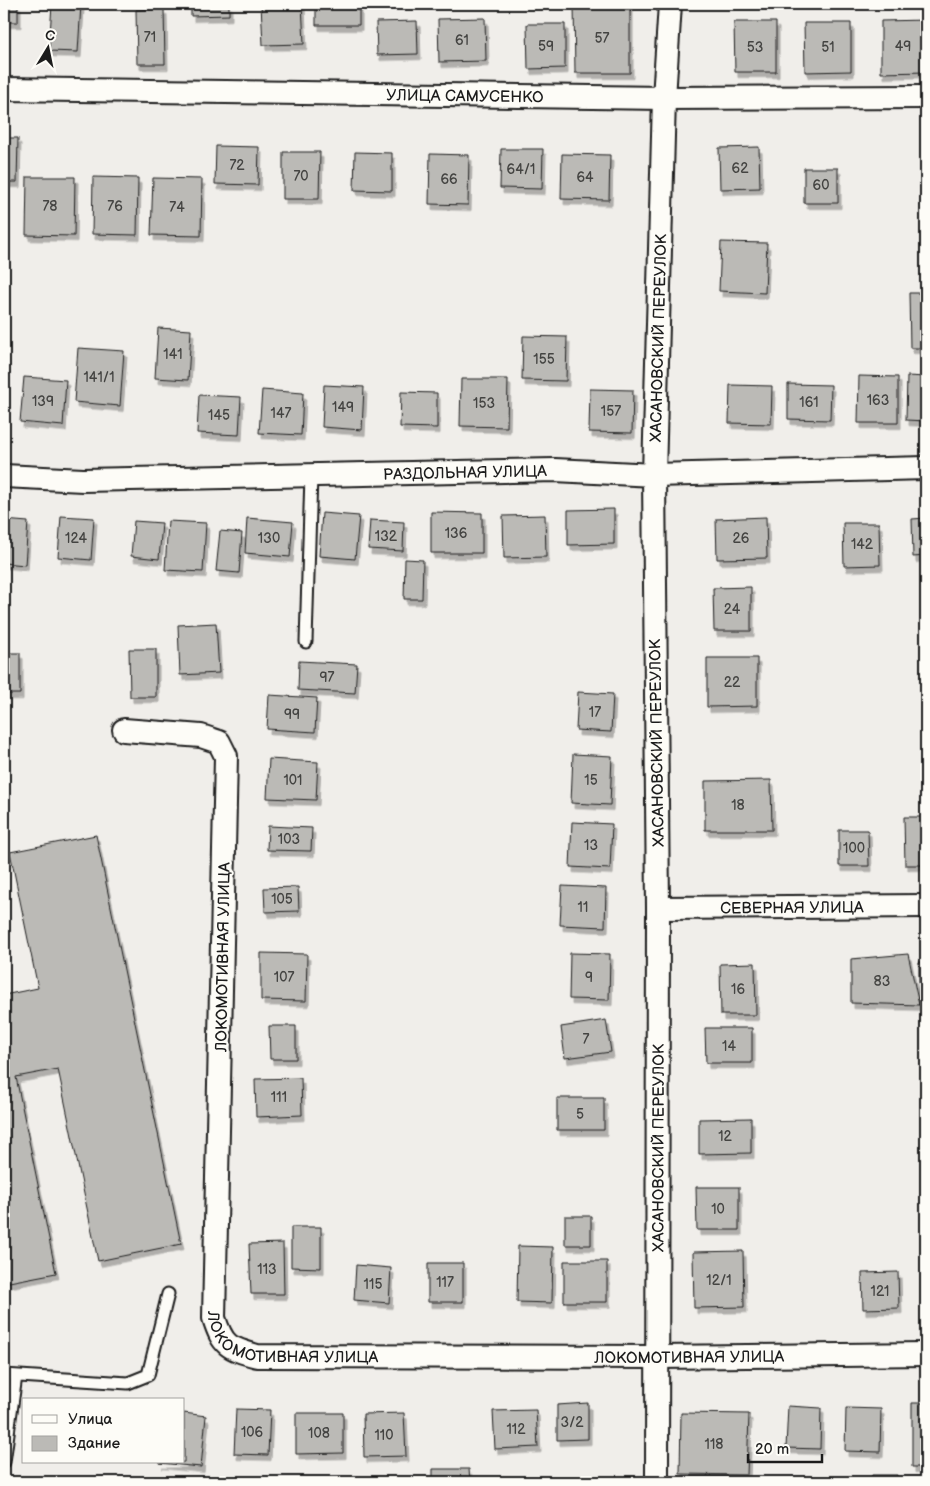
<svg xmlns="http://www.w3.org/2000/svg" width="930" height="1486" font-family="'Balsamiq Sans',sans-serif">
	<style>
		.building { fill: #bbbab6; stroke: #1c1c1c; filter: url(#shadow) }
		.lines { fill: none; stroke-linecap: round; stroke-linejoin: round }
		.service-casing { stroke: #1c1c1c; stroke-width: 15 }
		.minor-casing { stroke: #1c1c1c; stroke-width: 26 }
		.service { stroke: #fdfcf7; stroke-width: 11 }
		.minor { stroke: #fdfcf7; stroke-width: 22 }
		.labels { text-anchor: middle; stroke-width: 4; stroke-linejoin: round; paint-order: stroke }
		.number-label { font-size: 14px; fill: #444442 }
		.street-label { font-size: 16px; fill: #1c1c1c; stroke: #fdfcf7 }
	</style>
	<defs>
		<filter id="shadow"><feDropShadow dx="3" dy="5.5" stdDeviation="0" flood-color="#0004"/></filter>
	</defs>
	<rect width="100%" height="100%" fill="#f0eeea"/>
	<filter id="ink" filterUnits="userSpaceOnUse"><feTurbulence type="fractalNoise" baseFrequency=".02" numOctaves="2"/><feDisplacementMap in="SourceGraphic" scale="10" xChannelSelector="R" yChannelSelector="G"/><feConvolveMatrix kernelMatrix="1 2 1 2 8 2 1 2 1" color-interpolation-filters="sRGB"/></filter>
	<g filter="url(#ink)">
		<path class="building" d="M4,4h14v18h-14z
			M52,4h29l-3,48 -29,-1z
			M191,4h38v11l-38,1z
			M261,4h41l2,40 -41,1z
			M316,4h43v21h-43z
			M574,4h56v69h-55z
			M164,9l1,55h-28l-1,-54z
			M485,18l1,43 -47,1 -1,-43z
			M926,20v52l-45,1v-52z
			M417,21l1,33 -41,1 -1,-33z
			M734,22h42v50h-41z
			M804,23h47v48l-46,1z
			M527,24h38v44l-37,1z
			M4,138h14l-1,44h-13z
			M216,146l43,1 -1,38 -43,-1z
			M759,147l1,41 -40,1 -1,-41z
			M501,149h42l-1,40 -42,-1z
			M283,152h37l-1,47h-36z
			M355,152l37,1v38l-38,-1z
			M430,154l39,1 -1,50 -39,-1z
			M562,154l48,1 -1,45 -48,-1z
			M804,168h34v35h-34z
			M27,177h48l-1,59 -48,-1z
			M93,177l45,1 -1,57 -45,-1z
			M153,178l49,1 -1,57 -50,-1z
			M721,242l46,1 -2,50 -46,-2z
			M909,293h17v55h-16z
			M158,328l33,2 -3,50 -33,-2z
			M523,336l44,1 -1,44 -44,-1z
			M78,348l46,3 -4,55 -46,-4z
			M859,376l39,1v46h-40z
			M907,376l19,1v44l-20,-1z
			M24,377l42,3 -3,46 -43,-4z
			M461,379h47l-1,48 -47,-1z
			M788,384l43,1 -1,35 -42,-1z
			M324,385l40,2 -2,43 -40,-3z
			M730,385l42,1 -1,38 -42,-1z
			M590,389l43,1 -1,43 -43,-1z
			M262,390l41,3 -2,42 -42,-2z
			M401,392l36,1v35l-37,-1z
			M199,395l42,2 -2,38 -42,-2z
			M614,509v35l-46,1v-35z
			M431,512l51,1v40h-51z
			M322,513l37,3 -4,43 -36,-3z
			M545,515l1,42 -42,1 -1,-42z
			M61,516l33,2 -3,42 -33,-3z
			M766,517l1,41 -50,1 -1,-40z
			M247,518l46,4 -3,35 -45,-4z
			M926,518v38l-13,1 -1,-38z
			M4,520l24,2 -3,43 -21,-2z
			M370,520l34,2 -1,29 -35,-2z
			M134,521l28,2 -3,36 -28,-3z
			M168,521l38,2 -3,49 -38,-2z
			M843,523h36l1,42 -36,1z
			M220,531l22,2 -3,40 -23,-2z
			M405,559l18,1 -1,39h-18z
			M751,587v44h-37l-1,-43z
			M216,623l3,50 -39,2 -2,-50z
			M129,649h27v48h-26z
			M4,653h16v41h-16z
			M707,658h50v48l-50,1z
			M299,661l58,3 -2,29 -57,-3z
			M578,692l35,2 -2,38 -35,-2z
			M269,695l48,3 -2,34 -48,-3z
			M573,754l39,2 -2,49 -39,-2z
			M269,759l49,3 -2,38 -49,-2z
			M771,780l1,50h-67v-49z
			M904,817h22v48h-21z
			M572,822l40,2 -2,45 -40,-2z
			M268,826l44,2 -1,23 -44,-1z
			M839,830h29l1,36h-30z
			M96,835l85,409 -83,17 -40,-192 -42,8 40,196 -52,10v-288l34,-7 -28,-136z
			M562,886l44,2 -1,39 -45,-2z
			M298,887l1,24 -34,1 -1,-24z
			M261,953l46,1 -1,47 -45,-1z
			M570,953l40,1 -1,46 -40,-1z
			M908,954l11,51 -68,-2v-44z
			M919,962h7v43h-7z
			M755,963l1,52h-35l-1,-51z
			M606,1020l5,32 -46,6 -4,-31z
			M269,1026h27v33h-26z
			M705,1028h47v35h-46z
			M301,1078l1,37 -46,2 -1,-38z
			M557,1098h47v32h-47z
			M751,1118v35l-52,1v-35z
			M696,1187h43v43h-42z
			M565,1216h26v29h-26z
			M291,1227h30v41l-30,-1z
			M283,1243l1,51h-33l-2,-50z
			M518,1246l35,1 -1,56 -35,-1z
			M743,1251l1,56 -50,1 -1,-56z
			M564,1261h43v41h-43z
			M428,1263h35v39h-35z
			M356,1265l35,3 -2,35 -35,-3z
			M898,1272l1,36 -36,1 -1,-36z
			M588,1403v36l-31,1v-35z
			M912,1403h14v64h-14z
			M788,1406l33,2 -1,41 -34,-1z
			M846,1408l35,1 -1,43 -35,-1z
			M236,1409l34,1 -2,45 -34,-1z
			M536,1410l2,37 -43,2 -2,-38z
			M184,1413l22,3 -5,51 -42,-4 25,-1z
			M296,1413h47v40l-47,1z
			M404,1413l2,43 -42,1 -1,-43z
			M681,1413l68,1 -2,61 -67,-1z
			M433,1469h36l1,13h-37z
			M872,1475h25v7h-26z
			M368,1479l1,3h-23z"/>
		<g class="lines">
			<g class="service-casing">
				<path id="service" d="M306,642l5,-167
					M4,1375l124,8 20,-8 20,-81
					M4,1462l12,-86"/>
			</g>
			<g class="minor-casing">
				<g id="minor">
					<path id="s1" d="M4,89l660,9 262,-1"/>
					<path id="s2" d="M4,476l79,4 472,-10 99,5 272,-7"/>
					<path id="s3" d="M124,730l77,6 18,6 7,14 -12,562c9,28 14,30 43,38l400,1 269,-3"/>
					<path id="s4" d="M658,908l268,-2"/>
					<path id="s5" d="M657,1482l1,-574 -4,-433 10,-377 6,-94"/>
				</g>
			</g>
			<use href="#service" class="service"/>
			<use href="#minor" class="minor"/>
		</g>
	</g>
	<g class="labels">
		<g class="number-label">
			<text x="150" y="42">71</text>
			<text x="602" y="43">57</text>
			<text x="462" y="45">61</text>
			<text x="546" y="51">59</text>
			<text x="903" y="51">49</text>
			<text x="755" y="52">53</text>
			<text x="828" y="52">51</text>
			<text x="237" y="170">72</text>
			<text x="740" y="173">62</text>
			<text x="521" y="174">64/1</text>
			<text x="301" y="181">70</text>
			<text x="585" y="182">64</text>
			<text x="449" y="184">66</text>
			<text x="821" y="190">60</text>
			<text x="50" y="211">78</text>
			<text x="115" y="211">76</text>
			<text x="177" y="212">74</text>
			<text x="173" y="359">141</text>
			<text x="544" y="364">155</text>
			<text x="99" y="382">141/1</text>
			<text x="878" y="405">163</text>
			<text x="43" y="406">139</text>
			<text x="809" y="407">161</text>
			<text x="484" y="408">153</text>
			<text x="343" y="412">149</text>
			<text x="611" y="416">157</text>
			<text x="281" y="418">147</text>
			<text x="219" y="420">145</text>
			<text x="456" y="538">136</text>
			<text x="386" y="541">132</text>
			<text x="76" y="543">124</text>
			<text x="269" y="543">130</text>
			<text x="741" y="543">26</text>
			<text x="862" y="549">142</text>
			<text x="732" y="614">24</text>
			<text x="327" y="682">97</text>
			<text x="732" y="687">22</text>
			<text x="595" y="717">17</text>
			<text x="292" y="719">99</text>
			<text x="293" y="785">101</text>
			<text x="591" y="785">15</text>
			<text x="738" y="810">18</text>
			<text x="289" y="844">103</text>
			<text x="591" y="850">13</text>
			<text x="854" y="853">100</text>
			<text x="282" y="904">105</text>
			<text x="583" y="912">11</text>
			<text x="284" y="982">107</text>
			<text x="589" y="982">9</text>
			<text x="882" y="986">83</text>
			<text x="738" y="994">16</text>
			<text x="586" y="1044">7</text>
			<text x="729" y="1051">14</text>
			<text x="279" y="1102">111</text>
			<text x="580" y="1119">5</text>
			<text x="725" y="1141">12</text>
			<text x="718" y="1214">10</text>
			<text x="267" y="1274">113</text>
			<text x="719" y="1285">12/1</text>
			<text x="445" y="1287">117</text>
			<text x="373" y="1289">115</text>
			<text x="880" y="1296">121</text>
			<text x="572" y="1427">3/2</text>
			<text x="516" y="1434">112</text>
			<text x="252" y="1437">106</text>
			<text x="319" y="1438">108</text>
			<text x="384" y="1440">110</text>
			<text x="714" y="1449">118</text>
		</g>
		<g class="street-label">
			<text dy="6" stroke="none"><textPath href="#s1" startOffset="461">УЛИЦА САМУСЕНКО</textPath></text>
			<text dy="6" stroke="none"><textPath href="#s5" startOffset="1144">ХАСАНОВСКИЙ ПЕРЕУЛОК</textPath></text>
			<text dy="6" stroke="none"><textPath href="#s2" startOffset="461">РАЗДОЛЬНАЯ УЛИЦА</textPath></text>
			<text transform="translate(656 743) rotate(-91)" y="6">ХАСАНОВСКИЙ ПЕРЕУЛОК</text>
			<text dy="6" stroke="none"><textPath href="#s4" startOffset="134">СЕВЕРНАЯ УЛИЦА</textPath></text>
			<text transform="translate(222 957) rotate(-89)" y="6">ЛОКОМОТИВНАЯ УЛИЦА</text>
			<text dy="6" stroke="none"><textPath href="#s5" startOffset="334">ХАСАНОВСКИЙ ПЕРЕУЛОК</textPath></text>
			<text dy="6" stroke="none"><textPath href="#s3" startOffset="762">ЛОКОМОТИВНАЯ УЛИЦА</textPath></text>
			<text dy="6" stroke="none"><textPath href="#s3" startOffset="1168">ЛОКОМОТИВНАЯ УЛИЦА</textPath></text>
		</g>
	</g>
	<rect width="930" height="1486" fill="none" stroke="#fdfcf7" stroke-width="20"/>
	<rect x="10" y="10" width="910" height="1466" fill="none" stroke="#1c1c1c" stroke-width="2" filter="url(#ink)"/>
	<rect x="22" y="1398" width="162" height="65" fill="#fdfcf7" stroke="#a3a29f"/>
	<rect x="32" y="1415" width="25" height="8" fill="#fdfcf7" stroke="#a3a29f"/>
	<text x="68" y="1424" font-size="15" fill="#1c1c1c">Улица</text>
	<rect x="32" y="1436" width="25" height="15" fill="#bbbab6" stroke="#a3a29f"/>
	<text x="68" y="1448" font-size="15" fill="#1c1c1c">Здание</text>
	<g transform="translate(48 48) rotate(10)" stroke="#fdfcf7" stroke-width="4" paint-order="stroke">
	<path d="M0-4L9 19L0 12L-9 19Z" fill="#1c1c1c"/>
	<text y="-8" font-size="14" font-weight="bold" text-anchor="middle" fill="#1c1c1c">С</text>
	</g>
	<path d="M748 1454v8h74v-8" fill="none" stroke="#1c1c1c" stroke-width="2.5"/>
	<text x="755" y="1454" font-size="15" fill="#1c1c1c" stroke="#fdfcf7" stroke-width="4" paint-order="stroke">20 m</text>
</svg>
